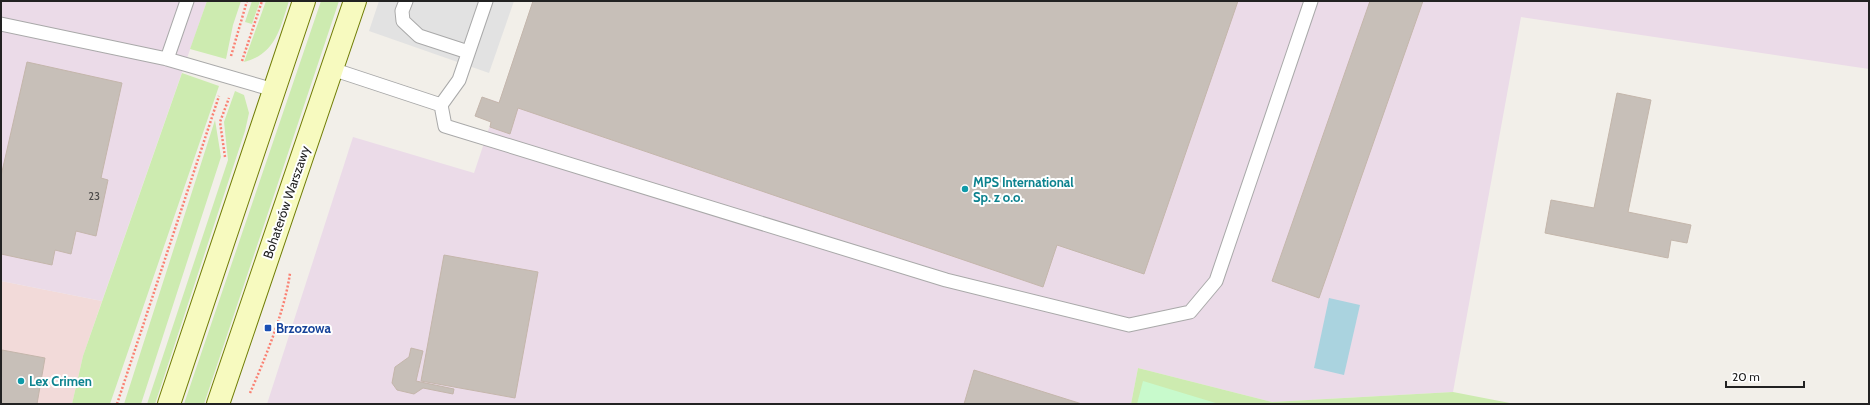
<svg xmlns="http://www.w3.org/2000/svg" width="1870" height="405" font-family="Cabin,sans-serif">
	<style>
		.commercial { fill: #f2dad9 }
		.industrial { fill: #ebdbe8 }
		.grass { fill: #cdebb0 }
		.park { fill: #c8facc }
		.parking { fill: #e2e2e2 }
		.water { fill: #aad3df }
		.building { fill: #c7bfb8; stroke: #c4b6ab }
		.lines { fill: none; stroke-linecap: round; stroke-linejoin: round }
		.lane-casing { stroke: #a9a9a9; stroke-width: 15 }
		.secondary-casing { stroke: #707d05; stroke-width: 24 }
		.path { stroke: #fa8072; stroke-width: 2.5; stroke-dasharray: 2 2; stroke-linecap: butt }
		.lane { stroke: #fff; stroke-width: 13 }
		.secondary { stroke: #f7fabf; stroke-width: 22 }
		.culture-dot { fill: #0f9aa8; stroke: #fff; stroke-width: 1.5 }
		.transit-dot { fill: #1a4fb4; stroke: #fff; stroke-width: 1.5 }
		.labels { text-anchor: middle; stroke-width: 4; stroke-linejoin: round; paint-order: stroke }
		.number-label { font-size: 11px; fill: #4b4948 }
		.culture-label { font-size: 13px; font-weight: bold; fill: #0d838f; stroke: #fff; text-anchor: start }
		.street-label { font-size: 13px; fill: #222; stroke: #fff }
		.transit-label { font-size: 13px; font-weight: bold; fill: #164399; stroke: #fff; text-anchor: start }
	</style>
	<rect width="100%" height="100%" fill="#f2efe9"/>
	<path class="commercial" d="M1,281l101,20 -19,55 -11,48h-71z"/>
	<path class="industrial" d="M1,1h206l-105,300 -101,-20z
		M533,1h1336v68l-348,-52 -68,375 -181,10 -134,-34 -7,36h-864l86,-267 121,36 17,-51 -16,-6 7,-19 17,5z"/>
	<path class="grass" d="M207,1h34l-8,24 -7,34 -36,-10z
		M252,1h8l-8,23 -7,-2z
		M266,1h23c-9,27 -13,53 -45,61z
		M321,1h18l-135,403h-20z
		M182,73l37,13 -109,318h-38l11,-48z
		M235,91l9,4 5,18 -4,18 -90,273h-8l81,-244 -4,-38z
		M215,120l6,37 -80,247h-17z
		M1138,368l134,34 181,-10 62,12h-384z"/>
	<path class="park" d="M1143,381l76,23h-82z"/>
	<path class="parking" d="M379,1h135l-25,72 -120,-42z"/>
	<path class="water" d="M1329,298l31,7 -16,70 -30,-7z"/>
	<path class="building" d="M533,1h705l-94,273 -87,-29 -14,42 -525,-179 -8,26 -20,-7 1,-5 -16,-6 7,-19 17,6z
		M1370,1h53l-104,297 -47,-17z
		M27,62l95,21 -21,95 7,2 -12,56 -20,-5 -5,23 -16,-4 -3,15 -51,-11v-78z
		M1617,93l34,7 -23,112 63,13 -4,18 -16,-3 -3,18 -123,-25 6,-33 43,8z
		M444,255l94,17 -23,126 -94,-17z
		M411,348l12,3 -7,30 38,8 -1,5 -30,-6 -9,6 -17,-4 -5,-7 3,-16 14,-10z
		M2,350l43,8 -8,46h-36z
		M974,370l108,34h-118z"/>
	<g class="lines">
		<g class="lane-casing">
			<path id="lane" d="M406,1l-4,10 1,10 16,15 49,16
				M486,1l-27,79 -18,25 4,21 501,154 183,45 61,-13 26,-31 95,-280
				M1,24l166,35 107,31
				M167,59l20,-58
				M332,69l109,36"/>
		</g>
		<g class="secondary-casing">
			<path id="secondary" d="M169,404l135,-403
				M218,404l137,-403"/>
		</g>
		<path class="path" d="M231,56l16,-55
			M242,61l20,-60
			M225,157l-5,-35 9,-24
			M250,393c15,-34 35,-83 40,-120
			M117,404l102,-308"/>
		<use href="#lane" class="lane"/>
		<use href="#secondary" class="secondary"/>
	</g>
	<g class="culture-dot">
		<circle cx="965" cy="189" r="4"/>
		<circle cx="21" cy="381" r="4"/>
	</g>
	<rect class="transit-dot" x="264" y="324" width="8" height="8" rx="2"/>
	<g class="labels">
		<g class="number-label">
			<text x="94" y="200">23</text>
		</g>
		<g class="culture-label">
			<text x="973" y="187">MPS International<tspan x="973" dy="15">Sp. z o.o.</tspan></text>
			<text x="29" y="386">Lex Crimen</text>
		</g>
		<g class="street-label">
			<text transform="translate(286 202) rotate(-71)" y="5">Bohaterów Warszawy</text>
		</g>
		<g class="transit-label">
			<text x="276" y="333">Brzozowa</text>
		</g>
	</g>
	<rect width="1870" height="405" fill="none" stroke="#222222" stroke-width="4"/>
	<path d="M1726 381v6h78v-6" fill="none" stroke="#222222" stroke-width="2"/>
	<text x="1732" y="381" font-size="12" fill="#222222" stroke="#ffffff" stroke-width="3" paint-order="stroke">20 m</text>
</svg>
